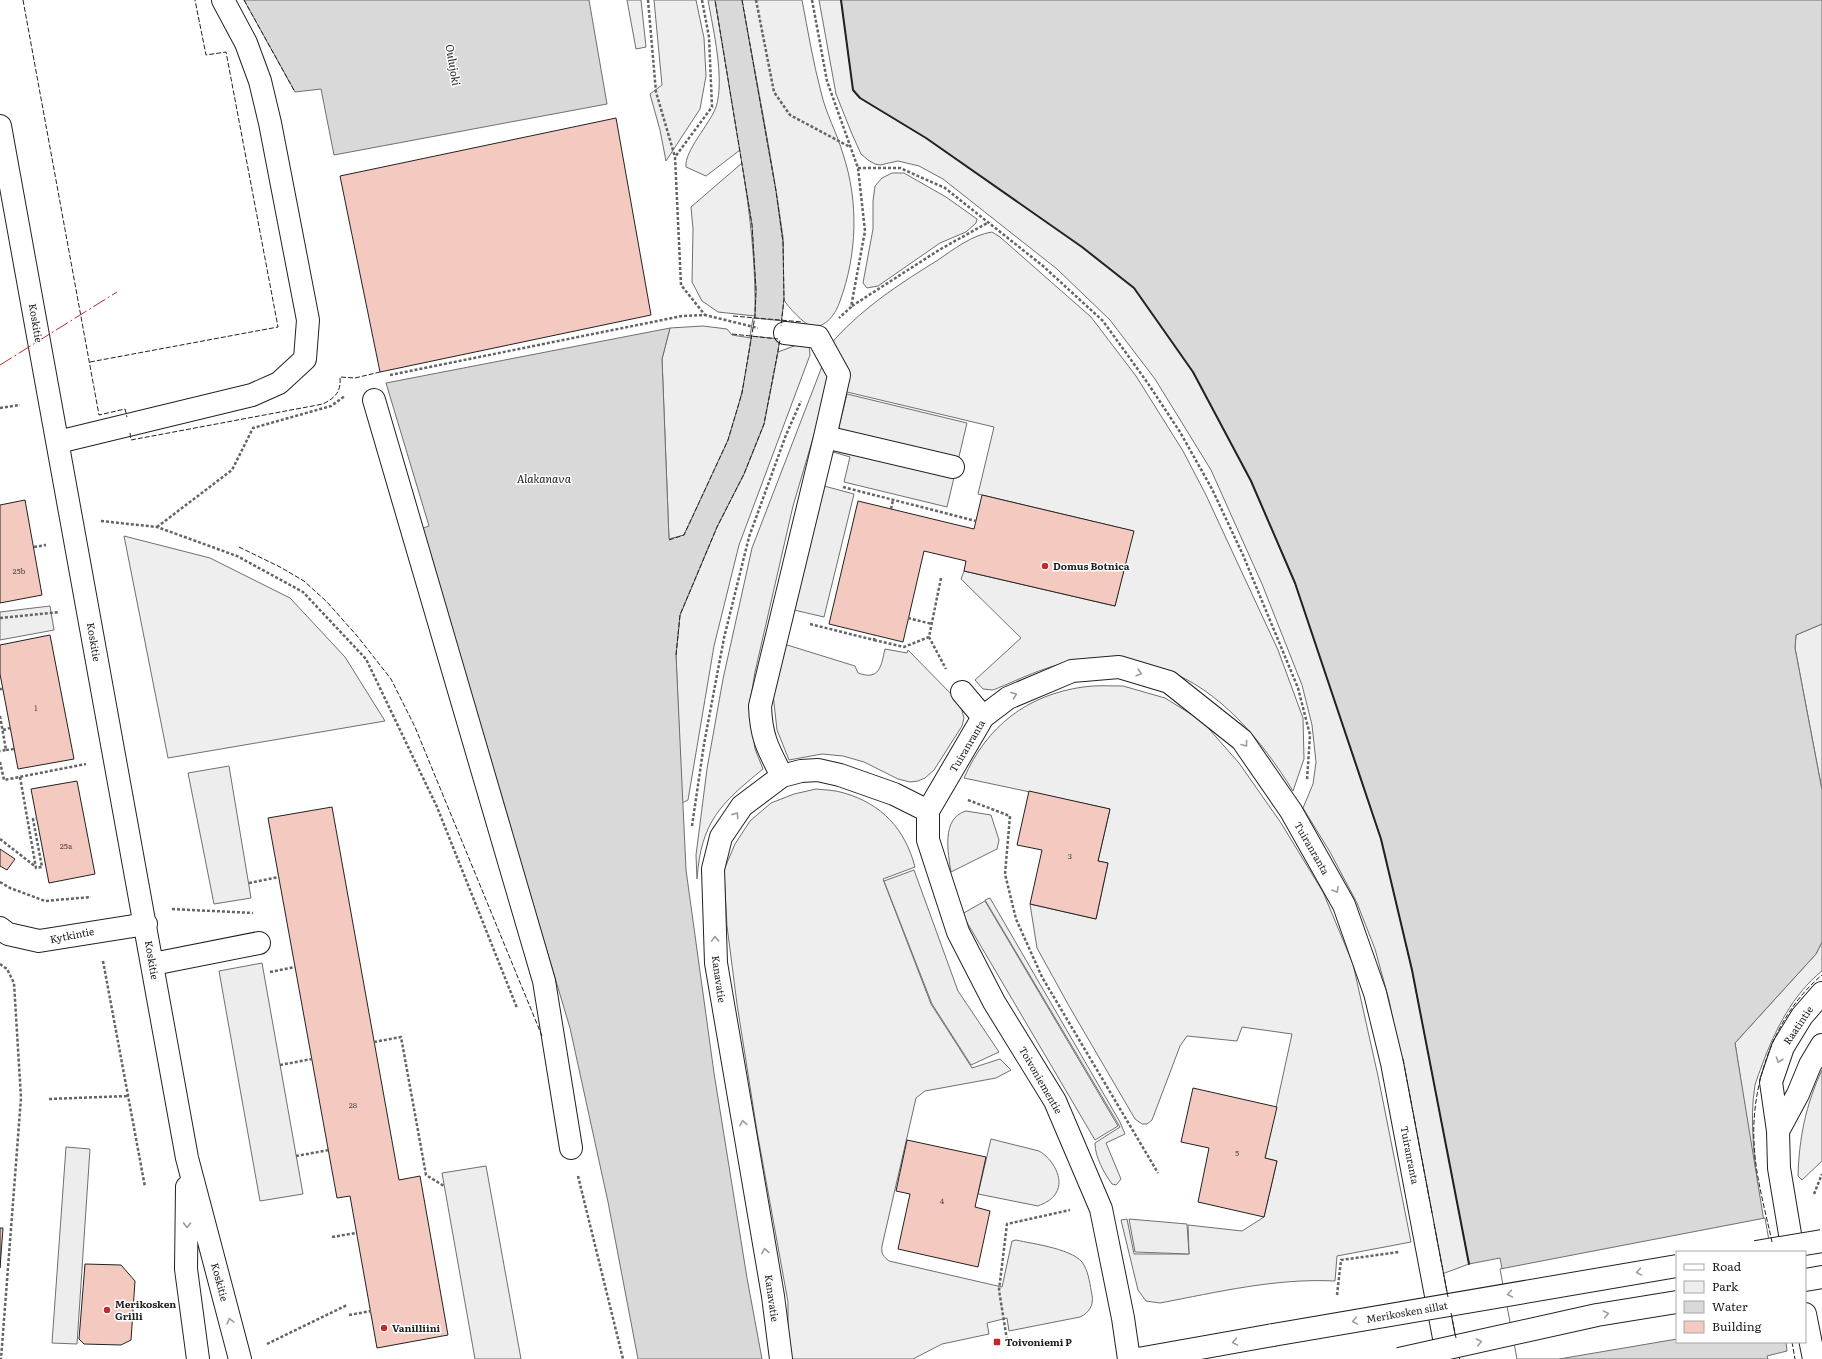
<svg xmlns="http://www.w3.org/2000/svg" width="1822" height="1359" font-family="Literata,serif">
	<style>
		.green { fill: #eee; stroke: #6f6f6f }
		.parking { fill: #ededed; stroke: #6f6f6f }
		.water { fill: #d9d9d9; stroke: #6f6f6f }
		.pier { fill: #fff; stroke: #6f6f6f }
		.building { fill: #f3c9c0; stroke: #222 }
		.lines { fill: none; stroke-linecap: round; stroke-linejoin: round }
		.minor-casing { stroke: #222; stroke-width: 24 }
		.major-casing { stroke: #222; stroke-width: 24 }
		.path { stroke: #646464; stroke-width: 2.5; stroke-dasharray: 3 2; stroke-linecap: butt }
		.minor { stroke: #fff; stroke-width: 22 }
		.major { stroke: #fff; stroke-width: 22 }
		.major-bridge-casing { stroke: #222; stroke-width: 24; stroke-linecap: butt }
		.major-bridge { stroke: #fff; stroke-width: 22 }
		.fence { stroke: #222; stroke-width: 1; stroke-dasharray: 5 2; stroke-linecap: butt }
		.wall { stroke: #222; stroke-width: 2 }
		.power { stroke: #c62828; stroke-width: 1; stroke-dasharray: 14 3 2 3; stroke-linecap: butt }
		.oneway { stroke: #9c9c9c }
		.poi-dot { fill: #c62828; stroke: #fff; stroke-width: 1.5 }
		.labels { text-anchor: middle; stroke-width: 3; stroke-linejoin: round; paint-order: stroke }
		.number-label { font-size: 8px; fill: #564c4a }
		.street-label { font-size: 10px; fill: #222; stroke: #fff }
		.poi-label { font-size: 10px; font-weight: bold; fill: #222; stroke: #fff; text-anchor: start }
		.water-label { font-size: 11px; font-style: italic; fill: #222; stroke: #fff }
	</style>
	<rect width="100%" height="100%" fill="#fff"/>
	<path class="green" d="M627,0h14l5,47 -10,2z
		M654,0h42l8,38 2,38 -6,33 -34,52 -6,-31 -10,-36 12,-9z
		M708,0h7l25,150 -34,26 -20,-9c-2,-16 24,-43 30,-60 9,-28 -3,-78 -8,-107z
		M742,0h60c6,31 11,62 19,92 5,22 16,41 22,62 16,48 14,101 -3,147 -4,12 -14,28 -29,25 -7,-2 -23,-19 -27,-26 -3,-9 0,-50 -1,-63 -11,-79 -27,-158 -41,-237z
		M819,0h22l19,98 66,40 156,109 52,41 59,84 58,109 44,102 86,256 31,131 57,294 -27,10 -53,-274 -14,-51 -18,-46 -27,-51 -27,-44 10,-24 3,-22 -4,-37 -10,-40 -40,-101 -51,-114 -56,-91 -45,-59 -53,-51 -114,-90 -24,-13 -21,-5 -18,4 -5,-1 -7,-4 -7,-6 -9,-20 -16,-40z
		M742,163c8,51 14,100 13,153l-37,-4 -16,-11 -10,-19 1,-53 -2,-22z
		M892,173h12l42,24 31,22 -1,4 -10,9 -26,11 -62,43 -11,2 -4,-5 10,-54v-28l2,-15 7,-8z
		M992,232l8,5 91,80 45,59 47,75 23,44 72,155 25,68 1,41 -11,32c-31,-50 -73,-102 -130,-122 -12,-4 -27,-4 -39,-5 -12,-1 -27,-5 -39,-4 -32,2 -62,18 -92,30l-10,-1 -8,-9 46,-42 -60,-59 3,-8 151,35 18,-75 -155,-37 16,-67 -147,-35 -21,2 -33,112 -38,166 -6,36 6,41 8,20c-43,35 -62,53 -66,110l-1,-24 11,-86 16,-90 29,-131 69,-179c4,-10 8,-23 14,-30 30,-33 66,-56 103,-79 16,-11 34,-25 54,-28z
		M703,326l24,3 5,6 19,3c-4,34 -11,69 -23,102 -11,31 -30,64 -44,95l-15,5 -7,-181 8,-31z
		M802,343l7,1 1,11 -71,190 -25,101 -26,154 -6,3 -6,-148 4,-40 37,-88 27,-53 20,-50 14,-72z
		M124,536l86,22 80,40 55,59 40,64 -217,37z
		M50,606l4,24 -54,10v-28z
		M1822,624v166l-27,-142 1,-13z
		M784,644l71,22 3,7c22,8 23,-7 27,-24l22,4 1,-3 52,53 4,15 -2,8 -28,44 -9,8 -7,3 -8,1 -12,-3 -34,-17 -21,-6 -21,-2 -33,6 -12,-30 -4,-36z
		M1123,686l42,12 37,23 37,42 42,60 42,69 30,72 25,112 33,166 -74,14 -2,25c-59,-3 -117,11 -175,22l-14,-2 -8,-11 -17,-70 6,-1 7,35h55l-1,-29 54,6 22,-14 13,-56 -12,-3 27,-124 -50,-7 -5,14 -50,-5 -7,10 -28,74 -5,4h-5l-7,-5 -66,-113 -32,-58 -7,-44 66,15 12,-56 -10,-2 12,-52 -146,-31c23,-52 63,-83 119,-91 13,-2 27,-1 40,-1z
		M816,789c9,1 19,1 28,4 38,11 61,36 71,74l-32,12 48,125 41,64 28,-9 11,11 -15,8 -71,13 -9,7 -34,148c-1,8 1,10 7,15l113,26 10,-46 4,-1c17,4 60,9 68,25 5,9 6,20 8,30 2,10 -3,18 -12,22l-71,14 -2,-13 -20,5 2,11 -47,10 -29,15h-125v-57l-31,-171 -20,-127 -10,-78 -3,-56 11,-26 15,-23 21,-18 23,-9z
		M966,811l25,4 8,25 -2,9 -46,23c-3,-19 -10,-54 15,-61z
		M990,898l130,224 5,12 -19,9 15,36 -5,6 -4,-1c-8,-11 -17,-27 -17,-41l25,-16 -135,-227z
		M1822,942v29c-29,23 -47,59 -60,94 -2,6 -5,13 -7,20 -6,36 0,74 3,109l-23,-151 81,-89z
		M1822,1070v91l-20,19 -4,-4c1,-38 8,-72 24,-106z
		M991,1139l48,12c13,7 26,28 17,42 -4,7 -11,10 -18,13l-60,-12z"/>
	<path class="parking" d="M847,394l120,29 -20,84 -103,-25 6,-25 -17,-5z
		M824,486l30,8 -30,123 -30,-7z
		M229,766l22,132 -37,6 -26,-131z
		M914,870l44,121 41,61 -28,13 -39,-61 -48,-123z
		M985,901l133,225 -23,14 -133,-226z
		M262,963l41,231 -43,7 -41,-230z
		M66,1147l24,2 -13,195 -25,-1z
		M486,1166l35,193h-46l-33,-186z
		M1129,1219l58,5 2,30 -54,-2z"/>
	<path class="water" d="M244,0h345l18,104 -273,51 -13,-66 -26,3z
		M715,0h27l34,191 7,51 1,57 -6,53 -14,72 -20,50 -27,53 -37,88 -4,40 10,215 28,203 33,205 15,81h-124l-30,-157 -38,-174 -149,-499 8,-3 -43,-143 284,-55 -8,31 7,180 15,-4 44,-95 14,-47 13,-77 1,-26 -4,-65z
		M841,0h981v624l-26,11 -1,13 27,142v152l-6,12 -81,89 34,209h-92v90h109l1,9 -20,5 1,3h-249l-19,-101 -31,6 -57,-294 -31,-131 -86,-256 -44,-102 -58,-109 -59,-84 -52,-41 -156,-109 -66,-40 -7,-8z"/>
	<path class="pier" d="M753,318l31,3 -2,18 -32,-3z
		M1765,1218l6,34h-94v87l-118,20h-42l-17,-90z"/>
	<path class="building" d="M616,118l35,197 -271,57 -40,-196z
		M982,495l152,36 -19,75 -151,-35 2,-10 -42,-10 -21,91 -74,-18 29,-123 116,28z
		M25,500l17,95 -42,8v-98z
		M50,635l24,124 -56,10 -18,-95v-29z
		M77,781l18,93 -46,9 -18,-94z
		M1029,791l81,18 -12,52 10,2 -12,56 -66,-15 12,-54 -25,-5z
		M332,807l67,373 21,-4 28,159 -71,13 -27,-152 -13,2 -69,-380z
		M0,849l15,10 -8,11 -7,-4z
		M1193,1088l84,19 -12,51 12,3 -13,56 -66,-15 11,-54 -28,-6z
		M907,1140l79,17 -11,50 15,4 -12,56 -80,-18 12,-55 -14,-3z
		M0,1228h3l-3,40z
		M85,1264l36,1 14,16 -4,59 -10,5 -37,-1 -5,-5z"/>
	<g class="lines">
		<g class="minor-casing">
			<path id="minor" d="M0,126l187,1032 53,201
				M785,333l33,4 21,38 -14,62
				M374,400l170,581 27,167
				M58,442l194,-47 27,-12 26,-24 3,-39 -38,-197 -10,-42 -14,-38 -23,-43
				M962,692l21,25
				M782,776c-14,-27 -21,-39 -22,-70l65,-269 128,30
				M0,928l8,6 31,7 107,-17
				M153,964l106,-21
				M1778,1131l20,-37 12,-29 12,-20
				M187,1187l-1,82 12,90
				M1793,1252l-14,-84 -1,-37 -7,-49 12,-35 19,-31 20,-23
				M1805,1314l9,45
				M781,1359l-8,-63 -57,-333 -3,-94 8,-32 21,-31 40,-30 19,-5 17,-1 22,5 54,19 34,17
				M1129,1359l-6,-41 -22,-109 -46,-108 -61,-99 -36,-70 -30,-92v-29l55,-94 25,-19 64,-27 47,-4 50,15 73,58 49,71 53,94 31,88 17,70 56,296"/>
		</g>
		<g class="major-casing">
			<path id="major" d="M1805,1280l17,-3
				M1138,1359l135,-24"/>
		</g>
		<path class="path" d="M648,0l8,92 19,65
			M702,0l7,37 3,70 -37,50 6,128 24,30
			M756,0l18,92 16,23 60,32
			M812,0l15,81 31,87 7,63 -14,76 -12,11
			M858,168h42l45,20 98,78 60,55 44,61 33,50 32,57 31,66 55,133 12,47 -3,45
			M852,306l87,-56 50,-28
			M390,375l292,-59 23,-1 53,13
			M0,408l20,-3
			M843,487l133,34
			M891,509l2,-9
			M101,521l56,6 80,29 66,36 63,67 71,148 80,201
			M157,527l75,-57 21,-42 78,-22 14,-10
			M34,547l12,-2
			M941,578l-12,59 17,32
			M0,618l59,-6
			M908,618l24,6
			M810,624l64,16 1,-5
			M874,640l30,7 25,-10
			M0,689h3
			M0,716l6,34 -6,1
			M3,730l7,-2
			M6,750l8,-1
			M0,762l4,18 82,-16
			M20,777l16,91 6,-1 -9,-48 4,-1
			M968,800l42,16 -5,58 11,45 26,58 116,196
			M692,826l12,-82 20,-106 25,-101 37,-102 15,-34
			M0,839l36,28
			M0,882l10,6 35,13 46,-4
			M249,883l30,-6
			M172,909l81,4
			M103,961l42,226
			M0,964l7,5 7,14 7,115 -20,261
			M270,972l25,-5
			M374,1042l27,-5 25,138 18,11
			M280,1065l32,-6
			M49,1099l79,-3
			M296,1156l33,-6
			M578,1176l45,183
			M1814,1194l8,-20
			M332,1237l24,-4
			M1337,1295l4,-35 58,-8
			M349,1315l22,-4
			M1007,1340l-8,-50 8,-66 63,-14
			M267,1344l80,-39"/>
		<use href="#minor" class="minor"/>
		<use href="#major" class="major"/>
		<g class="major-bridge-casing">
			<path id="major-bridge" d="M1756,1252l66,-11
				M1273,1335l404,-69
				M1399,1359l198,-44 80,-13"/>
		</g>
		<use href="#major-bridge" class="major-bridge"/>
		<path class="fence" d="M23,0l76,415 26,-6 2,8
			M244,0l51,92
			M742,0l34,191 7,51 1,57 -3,27
			M733,316l70,6
			M732,334l46,5
			M90,362l188,-35 -52,-275 -20,3 -11,-55
			M130,433l1,7 192,-36c13,-7 18,-12 17,-27l15,1 25,-6
			M669,540l15,-5 44,-95 14,-47 13,-77 1,-26 -4,-65 -37,-225
			M239,547l41,20 24,14 23,21 31,35 33,42 24,48 127,309
			M676,655l4,-40 37,-88 27,-53 20,-50 16,-84
			M1403,1059l29,154
			M1434,1224l14,73
			M1772,1242c-7,-33 -17,-67 -18,-101 -3,-59 22,-128 68,-166
			M1451,1313l5,25
			M1792,1342l3,17"/>
		<path class="wall" d="M841,0l12,90 7,8 66,40 156,109 52,41 59,84 58,109 44,102 86,256 31,131 57,294"/>
		<path class="power" d="M0,365l117,-73"/>
	</g>
	<defs><path id="oneway-chevron" d="M-2-3.5L2.5 0L-2 3.5" fill="none" stroke-width="1.6" stroke-linecap="round" stroke-linejoin="round"/></defs>
	<g class="oneway">
		<use href="#oneway-chevron" transform="translate(1139 673) rotate(16)"/>
		<use href="#oneway-chevron" transform="translate(1014 695) rotate(-22)"/>
		<use href="#oneway-chevron" transform="translate(1245 744) rotate(53)"/>
		<use href="#oneway-chevron" transform="translate(736 815) rotate(-55)"/>
		<use href="#oneway-chevron" transform="translate(1336 890) rotate(60)"/>
		<use href="#oneway-chevron" transform="translate(715 939) rotate(-92)"/>
		<use href="#oneway-chevron" transform="translate(1779 1060) rotate(109)"/>
		<use href="#oneway-chevron" transform="translate(743 1123) rotate(-100)"/>
		<use href="#oneway-chevron" transform="translate(187 1225) rotate(91)"/>
		<use href="#oneway-chevron" transform="translate(765 1251) rotate(-100)"/>
		<use href="#oneway-chevron" transform="translate(1639 1272) rotate(170)"/>
		<use href="#oneway-chevron" transform="translate(1510 1294) rotate(170)"/>
		<use href="#oneway-chevron" transform="translate(1606 1314) rotate(-10)"/>
		<use href="#oneway-chevron" transform="translate(230 1321) rotate(-105)"/>
		<use href="#oneway-chevron" transform="translate(1355 1321) rotate(170)"/>
		<use href="#oneway-chevron" transform="translate(1235 1342) rotate(170)"/>
		<use href="#oneway-chevron" transform="translate(1479 1342) rotate(-12)"/>
	</g>
	<g class="poi-dot">
		<circle cx="1045" cy="566" r="4"/>
		<circle cx="107" cy="1310" r="4"/>
		<circle cx="384" cy="1328" r="4"/>
		<rect x="993" y="1338" width="8" height="8" rx="2"/>
	</g>
	<g class="labels">
		<g class="number-label">
			<text x="19" y="574">25b</text>
			<text x="36" y="711">1</text>
			<text x="66" y="849">25a</text>
			<text x="1070" y="859">3</text>
			<text x="353" y="1108">28</text>
			<text x="1237" y="1156">5</text>
			<text x="942" y="1204">4</text>
		</g>
		<g class="street-label">
			<text transform="translate(36 323) rotate(80)" y="4">Koskitie</text>
			<text transform="translate(94 642) rotate(80)" y="4">Koskitie</text>
			<text transform="translate(967 746) rotate(-59)" y="4">Tuiranranta</text>
			<text transform="translate(1312 848) rotate(60)" y="4">Tuiranranta</text>
			<text transform="translate(72 935) rotate(-11)" y="4">Kytkintie</text>
			<text transform="translate(152 960) rotate(80)" y="4">Koskitie</text>
			<text transform="translate(719 979) rotate(82)" y="4">Kanavatie</text>
			<text transform="translate(1798 1025) rotate(-56)" y="4">Raatintie</text>
			<text transform="translate(1041 1080) rotate(60)" y="4">Toivoniementie</text>
			<text transform="translate(1410 1155) rotate(79)" y="4">Tuiranranta</text>
			<text transform="translate(220 1282) rotate(75)" y="4">Koskitie</text>
			<text transform="translate(772 1298) rotate(82)" y="4">Kanavatie</text>
			<text transform="translate(1407 1312) rotate(-10)" y="4">Merikosken sillat</text>
		</g>
		<g class="poi-label">
			<text x="1053" y="570">Domus Botnica</text>
			<text x="115" y="1308">Merikosken<tspan x="115" dy="12">Grilli</tspan></text>
			<text x="392" y="1332">Vanilliini</text>
			<text x="1005" y="1346">Toivoniemi P</text>
		</g>
		<g class="water-label">
			<text transform="translate(453 65) rotate(80)" y="4">Oulujoki</text>
			<text x="544" y="483">Alakanava</text>
		</g>
	</g>
	<rect x="1676" y="1251" width="130" height="92" fill="#ffffff" stroke="#a7a7a7"/>
	<rect x="1684" y="1264" width="20" height="6" fill="#ffffff" stroke="#a7a7a7"/>
	<text x="1712" y="1271" font-size="12" fill="#222222">Road</text>
	<rect x="1684" y="1281" width="20" height="12" fill="#eeeeee" stroke="#a7a7a7"/>
	<text x="1712" y="1291" font-size="12" fill="#222222">Park</text>
	<rect x="1684" y="1301" width="20" height="12" fill="#d9d9d9" stroke="#a7a7a7"/>
	<text x="1712" y="1311" font-size="12" fill="#222222">Water</text>
	<rect x="1684" y="1321" width="20" height="12" fill="#f3c9c0" stroke="#a7a7a7"/>
	<text x="1712" y="1331" font-size="12" fill="#222222">Building</text>
</svg>
